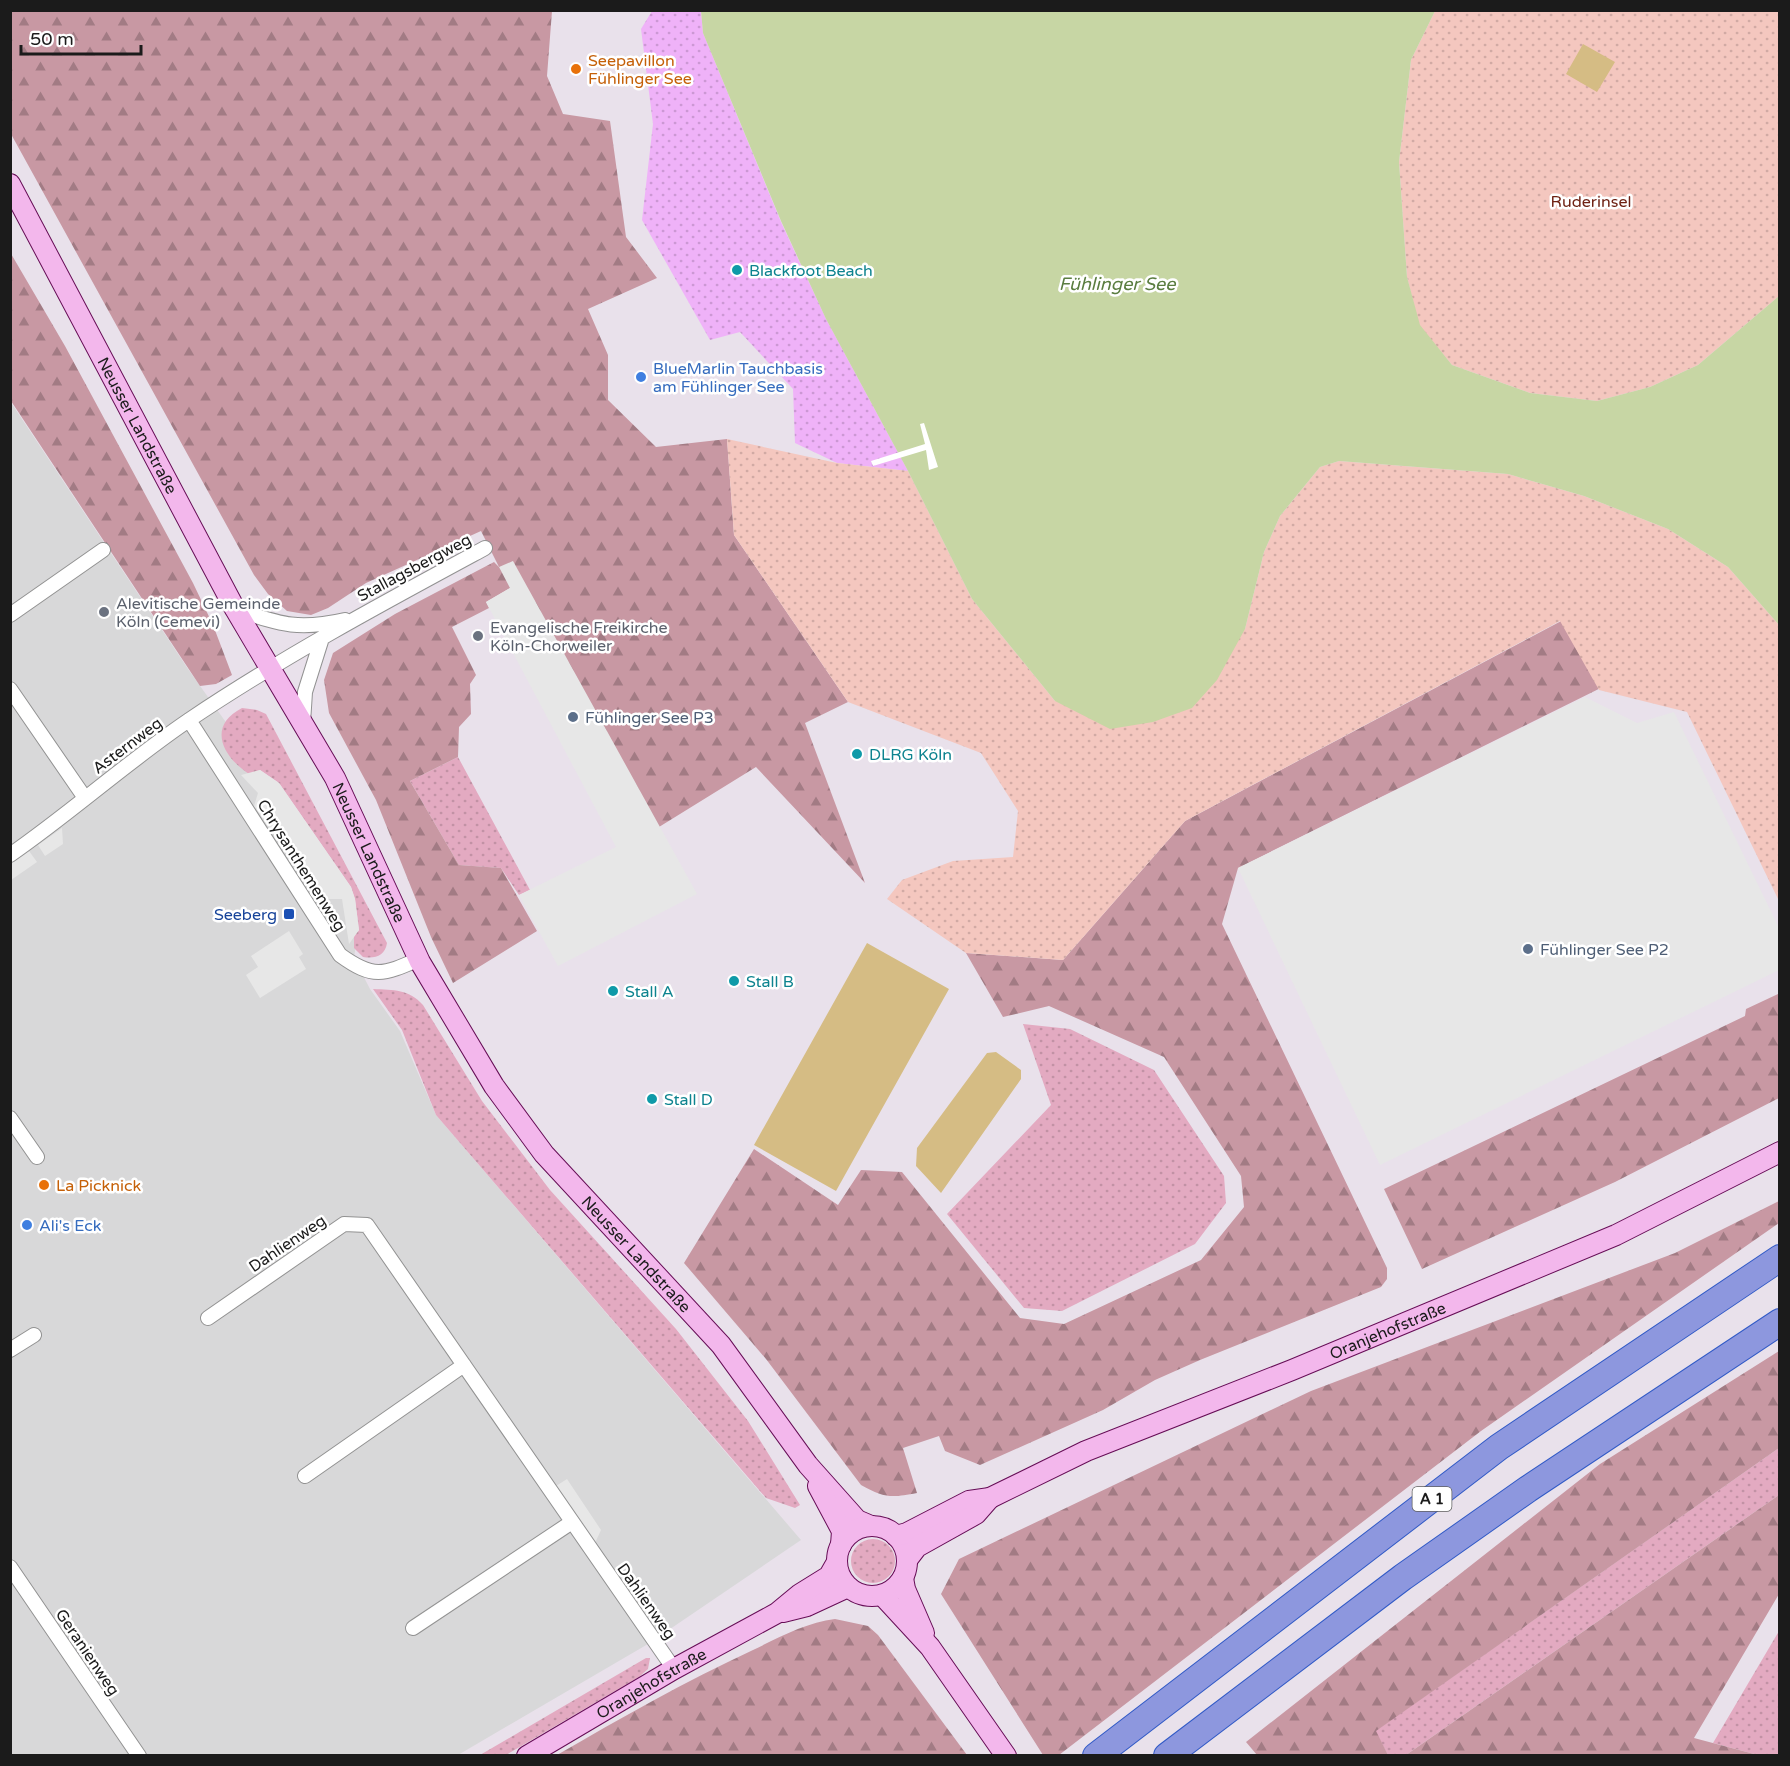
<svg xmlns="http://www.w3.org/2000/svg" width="1790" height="1766" font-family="'Varela Round',sans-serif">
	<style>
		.residential { fill: #d8d8d9 }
		.grass { fill: url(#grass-dots) }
		.forest { fill: url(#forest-firs) }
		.sand { fill: url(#sand-dots) }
		.park { fill: url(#park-dots) }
		.pitch { fill: #d5bc84 }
		.parking { fill: #e7e7e7 }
		.water { fill: #c7d6a4 }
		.pier { fill: #fff }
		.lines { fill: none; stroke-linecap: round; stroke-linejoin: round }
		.street-casing { stroke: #929292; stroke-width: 16 }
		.secondary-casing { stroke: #660d56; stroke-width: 22 }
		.highway-casing { stroke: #315ac6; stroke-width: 28 }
		.street { stroke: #fff; stroke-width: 14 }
		.secondary { stroke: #f3b7ec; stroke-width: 20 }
		.highway { stroke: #8d97de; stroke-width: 26 }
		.food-dot { fill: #e8710a; stroke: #fff; stroke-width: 2 }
		.culture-dot { fill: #0f9aa8; stroke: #fff; stroke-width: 2 }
		.shop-dot { fill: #3f7fe0; stroke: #fff; stroke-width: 2 }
		.worship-dot { fill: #6b7280; stroke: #fff; stroke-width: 2 }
		.service-dot { fill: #5c6f8a; stroke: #fff; stroke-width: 2 }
		.transit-dot { fill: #1a4fb4; stroke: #fff; stroke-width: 2 }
		.labels { text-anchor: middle; stroke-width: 5; stroke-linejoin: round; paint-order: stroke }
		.shield { fill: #fff; stroke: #5f5f5f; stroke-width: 1.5 }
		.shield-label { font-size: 15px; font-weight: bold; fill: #1b1b1b }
		.food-label { font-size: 16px; fill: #c56008; stroke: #fff; text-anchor: start }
		.park-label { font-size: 16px; fill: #6e2113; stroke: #fff }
		.culture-label { font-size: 16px; fill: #0d838f; stroke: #fff; text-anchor: start }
		.shop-label { font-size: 16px; fill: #366cbe; stroke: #fff; text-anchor: start }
		.street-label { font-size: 16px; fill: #1b1b1b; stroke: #fff }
		.worship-label { font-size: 16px; fill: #5b616d; stroke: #fff; text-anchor: start }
		.service-label { font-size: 16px; fill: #4e5e75; stroke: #fff; text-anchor: start }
		.transit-label { font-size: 16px; fill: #164399; stroke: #fff; text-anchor: end }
		.water-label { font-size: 18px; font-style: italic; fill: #5a7d40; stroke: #fff }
	</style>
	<defs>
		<pattern id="grass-dots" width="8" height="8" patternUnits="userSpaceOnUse" patternTransform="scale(1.5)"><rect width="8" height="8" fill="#e3aac1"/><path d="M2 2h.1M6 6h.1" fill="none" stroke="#c292a5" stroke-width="1.8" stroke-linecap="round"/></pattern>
		<pattern id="forest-firs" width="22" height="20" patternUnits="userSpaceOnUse" patternTransform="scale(1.5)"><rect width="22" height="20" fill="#c898a3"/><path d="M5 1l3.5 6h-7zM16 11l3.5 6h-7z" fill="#a27b84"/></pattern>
		<pattern id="sand-dots" width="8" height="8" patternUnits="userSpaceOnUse" patternTransform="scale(1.5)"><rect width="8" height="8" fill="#efb2f8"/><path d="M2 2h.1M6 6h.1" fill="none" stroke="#cc98d4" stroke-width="1.8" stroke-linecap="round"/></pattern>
		<pattern id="park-dots" width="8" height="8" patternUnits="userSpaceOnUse" patternTransform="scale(1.5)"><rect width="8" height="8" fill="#f4c7bf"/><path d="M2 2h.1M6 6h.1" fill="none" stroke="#d1aaa4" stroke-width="1.8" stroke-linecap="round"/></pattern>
	</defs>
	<rect width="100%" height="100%" fill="#e9e1eb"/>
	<path class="residential" d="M10,401l178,268 163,229 8,25 -5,35 16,31 30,42 36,84 365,425 -153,104 -190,111h-447z"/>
	<path class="grass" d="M242,708l15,2 9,4 121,229c-2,13 -12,16 -24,14l-9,-9v-12l5,-6 -4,-31 -4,-12 -72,-104 -19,-13 -11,4c-27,-18 -42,-48 -7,-66z
		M458,757l72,133 -11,5 -18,-27 -42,-3 -49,-84z
		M373,989c21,1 36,0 50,16l59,96 68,89 126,139 72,92 52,84 -5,3 -29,-10 -330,-383 -34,-85z
		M1023,1024l47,5 84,41 70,106 2,27 -31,41 -133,67 -38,-3 -77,-94 104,-109z
		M1779,1448v47l-373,260h-18l-13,-24z
		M851 1561a22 22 0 1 1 44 0a22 22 0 1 1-44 0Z
		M1779,1631v124h-21l-45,-12z
		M646,1658h4l-2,11 -9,8 -133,78h-26z"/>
	<path class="forest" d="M10,11h542l-5,65 16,38 47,7 16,116 31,41 -69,31 20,46v45l48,47 71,-8 7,96 114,167 -43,21 60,160 -109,-116 -97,60 -147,-266 -2,27 -24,14 3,6 -37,19 24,48 -6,9 1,30 -12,13 -1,30 -48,24 49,84 42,3 36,63 -84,52 -22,-46 -55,-137 -47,-87 -5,-33 9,-27 62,-39 99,-52 5,5 -18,-36 -115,52 -38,25 -17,7 -24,-4 -19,-17 -14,-19 -243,-441z
		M10,252l55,94 128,237 20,42 19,50 -16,9 -16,2 -189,-285z
		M1582,610l53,61 -397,197 -16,56 165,344v11l-6,8 -181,73 -45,20 -52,30 -123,55 -35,-14 -6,-15 -36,12 14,45c-26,5 -33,5 -56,-8l-95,-126 -82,-96 70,-114 84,56 23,-35 41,2 118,146 44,6 137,-64 43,-53 -3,-31 -77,-119 -115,-51 -46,11 -37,-64 97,7 122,-139z
		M1778,994l1,104 -164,84 -193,87 -38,-80 361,-173 1,-7z
		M1779,1201v22l-298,208 -422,324h-16l-102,-161 18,-35 352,-168 364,-138z
		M1779,1351v97l-403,283 12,24h-131l-11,-13 354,-278z
		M1779,1495v99l-85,144 64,17h-352z
		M835,1619l33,7 10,9 89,120h-410c64,-37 129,-74 196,-105 25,-12 54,-28 82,-31z"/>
	<path class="sand" d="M652,11h49l2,22 78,189 45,97 82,152 -71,-8 -42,-20 -2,-54 -53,-57 -30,8 -68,-120 11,-96 -12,-95z"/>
	<path class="park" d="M1435,11h344v285l-81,69 -48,22 -53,14 -67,-8 -78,-28 -33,-40 -12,-48 -8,-115 12,-102z
		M727,439l110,24 71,8 64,128 83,102 190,-72 19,-77 16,-36 40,-49 19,-6 169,13 76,22 84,33 60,38 51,58v276l-92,-189 -88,-22 -39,-69 -375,200 -122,139 -97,-7 -79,-54 15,-19 51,-19 60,-4 5,-46 -37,-58 -133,-51 -114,-167z"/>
	<path class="pitch" d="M1583,44l32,18 -18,30 -31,-18z
		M867,943l82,46 -113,202 -82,-46z
		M996,1052l25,18v9l-80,114 -25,-27 1,-18 70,-95z"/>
	<path class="parking" d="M513,561l184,333 -139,72 -39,-71 97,-48 -130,-245 24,-14 -11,-21z
		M1585,697l52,26 37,-11 105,216v42l-399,195 -142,-297z
		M260,770l19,13 72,104 4,12 4,31 -10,14 -7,-45h-13l-2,12 -73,-105 4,-13 -17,-18z
		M62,828l1,16 -18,12 -7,-11z
		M29,851l8,11 -26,18v-16z
		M289,931l14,23 -4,3 7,12 -46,29 -14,-23 12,-8 -7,-11z
		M567,1479l34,51 -6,13 -39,-57z
		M626,1588l9,2 7,-2 18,26 -7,14z"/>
	<path class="water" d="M701,11h734l-24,49 -12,102 8,115 13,48 32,40 78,28 67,8 53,-14 48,-22 81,-69v329l-51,-58 -60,-38 -84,-33 -76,-22 -169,-13 -19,6 -40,49 -16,36 -19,77 -28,51 -25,28 -39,14 -43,7 -55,-28 -83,-102 -64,-128 -82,-152 -45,-98 -78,-188z"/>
	<path class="pier" d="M924,423l14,44 -9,3 -3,-20 -53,16 -2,-5 54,-17 -5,-20z"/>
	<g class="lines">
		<g class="street-casing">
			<path id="street" d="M235,609c45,15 62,22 110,11
				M10,615l93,-65
				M10,689l75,109
				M189,720l151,235c33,24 43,20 79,4
				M303,723l2,-31 17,-54
				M10,855c62,-43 117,-93 179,-135 95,-64 196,-118 296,-172
				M10,1118l27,39
				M208,1318l136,-94 23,1 307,444
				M10,1350l24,-15
				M305,1476l159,-111
				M10,1567l129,189
				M413,1628l159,-106"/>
		</g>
		<g class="secondary-casing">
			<g id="secondary">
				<path id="s1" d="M10,184l225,425 100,169 85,184 74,124 50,68 177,191 87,120 49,55 14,6"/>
				<path d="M818,1486l24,45 -1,14"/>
				<circle cx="872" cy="1561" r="35"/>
				<path id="s2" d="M896,1536l11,-3 62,-32 21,-3 96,-47 206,-81 324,-135 164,-83"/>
				<path d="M907,1560l10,-13 59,-33 14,-16"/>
				<path d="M903,1578l2,11 19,44"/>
				<path d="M882,1595l48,52 76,109"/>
				<path d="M783,1612l24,-6 41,-19"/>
				<path id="s3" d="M527,1756l147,-87 103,-56 23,-19 29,-18 8,-14"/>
			</g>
		</g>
		<g class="highway-casing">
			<path id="highway" d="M1096,1756l403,-309 281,-189
				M1167,1756l236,-179 125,-88 252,-167"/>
		</g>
		<use href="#street" class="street"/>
		<use href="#secondary" class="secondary"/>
		<use href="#highway" class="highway"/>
	</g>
	<g class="food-dot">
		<circle cx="576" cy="69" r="6"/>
		<circle cx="44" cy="1185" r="6"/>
	</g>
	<g class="culture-dot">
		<circle cx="737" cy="270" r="6"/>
		<circle cx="857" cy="754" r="6"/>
		<circle cx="734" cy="981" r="6"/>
		<circle cx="613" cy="991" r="6"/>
		<circle cx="652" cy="1099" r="6"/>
	</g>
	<g class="shop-dot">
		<circle cx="641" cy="377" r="6"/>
		<circle cx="27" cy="1225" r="6"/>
	</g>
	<g class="worship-dot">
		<circle cx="104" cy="612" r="6"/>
		<circle cx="478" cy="636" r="6"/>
	</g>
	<g class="service-dot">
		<circle cx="573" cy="717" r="6"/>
		<circle cx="1528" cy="949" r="6"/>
	</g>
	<rect class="transit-dot" x="283" y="908" width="12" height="12" rx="3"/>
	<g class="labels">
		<rect class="shield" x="1412.5" y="1487" width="39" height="24" rx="4.5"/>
		<g class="shield-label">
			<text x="1432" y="1504">A 1</text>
		</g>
		<g class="food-label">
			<text x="588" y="66">Seepavillon<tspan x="588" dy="18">Fühlinger See</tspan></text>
			<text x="56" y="1191">La Picknick</text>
		</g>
		<g class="park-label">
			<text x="1591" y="207">Ruderinsel</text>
		</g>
		<g class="culture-label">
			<text x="749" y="276">Blackfoot Beach</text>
			<text x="869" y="760">DLRG Köln</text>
			<text x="746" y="987">Stall B</text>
			<text x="625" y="997">Stall A</text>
			<text x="664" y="1105">Stall D</text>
		</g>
		<g class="shop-label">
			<text x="653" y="374">BlueMarlin Tauchbasis<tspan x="653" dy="18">am Fühlinger See</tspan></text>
			<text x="39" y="1231">Ali's Eck</text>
		</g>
		<g class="street-label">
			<text dy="6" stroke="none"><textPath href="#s1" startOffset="273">Neusser Landstraße</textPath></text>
			<text transform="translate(414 567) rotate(-28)" y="6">Stallagsbergweg</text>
			<text transform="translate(127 745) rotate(-37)" y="6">Asternweg</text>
			<text dy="6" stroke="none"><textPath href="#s1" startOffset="759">Neusser Landstraße</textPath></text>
			<text transform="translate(302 865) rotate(58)" y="6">Chrysanthemenweg</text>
			<text transform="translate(287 1243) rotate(-34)" y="6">Dahlienweg</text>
			<text dy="6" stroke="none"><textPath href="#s1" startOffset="1245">Neusser Landstraße</textPath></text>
			<text dy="6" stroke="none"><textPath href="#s2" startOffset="534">Oranjehofstraße</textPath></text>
			<text transform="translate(647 1601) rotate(55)" y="6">Dahlienweg</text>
			<text transform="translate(88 1652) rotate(56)" y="6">Geranienweg</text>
			<text dy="6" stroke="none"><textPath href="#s3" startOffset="144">Oranjehofstraße</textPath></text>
		</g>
		<g class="worship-label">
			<text x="116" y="609">Alevitische Gemeinde<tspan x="116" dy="18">Köln (Cemevi)</tspan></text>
			<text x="490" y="633">Evangelische Freikirche<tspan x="490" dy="18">Köln-Chorweiler</tspan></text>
		</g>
		<g class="service-label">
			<text x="585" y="723">Fühlinger See P3</text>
			<text x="1540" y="955">Fühlinger See P2</text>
		</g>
		<g class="transit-label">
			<text x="277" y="920">Seeberg</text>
		</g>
		<g class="water-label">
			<text x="1117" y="290">Fühlinger See</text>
		</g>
	</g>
	<rect width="1790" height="1766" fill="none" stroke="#1b1b1b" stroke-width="24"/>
	<path d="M21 45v9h120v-9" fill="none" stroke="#1b1b1b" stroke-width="3"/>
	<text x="30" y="45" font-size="18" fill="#1b1b1b" stroke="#ffffff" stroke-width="4.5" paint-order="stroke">50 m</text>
</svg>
